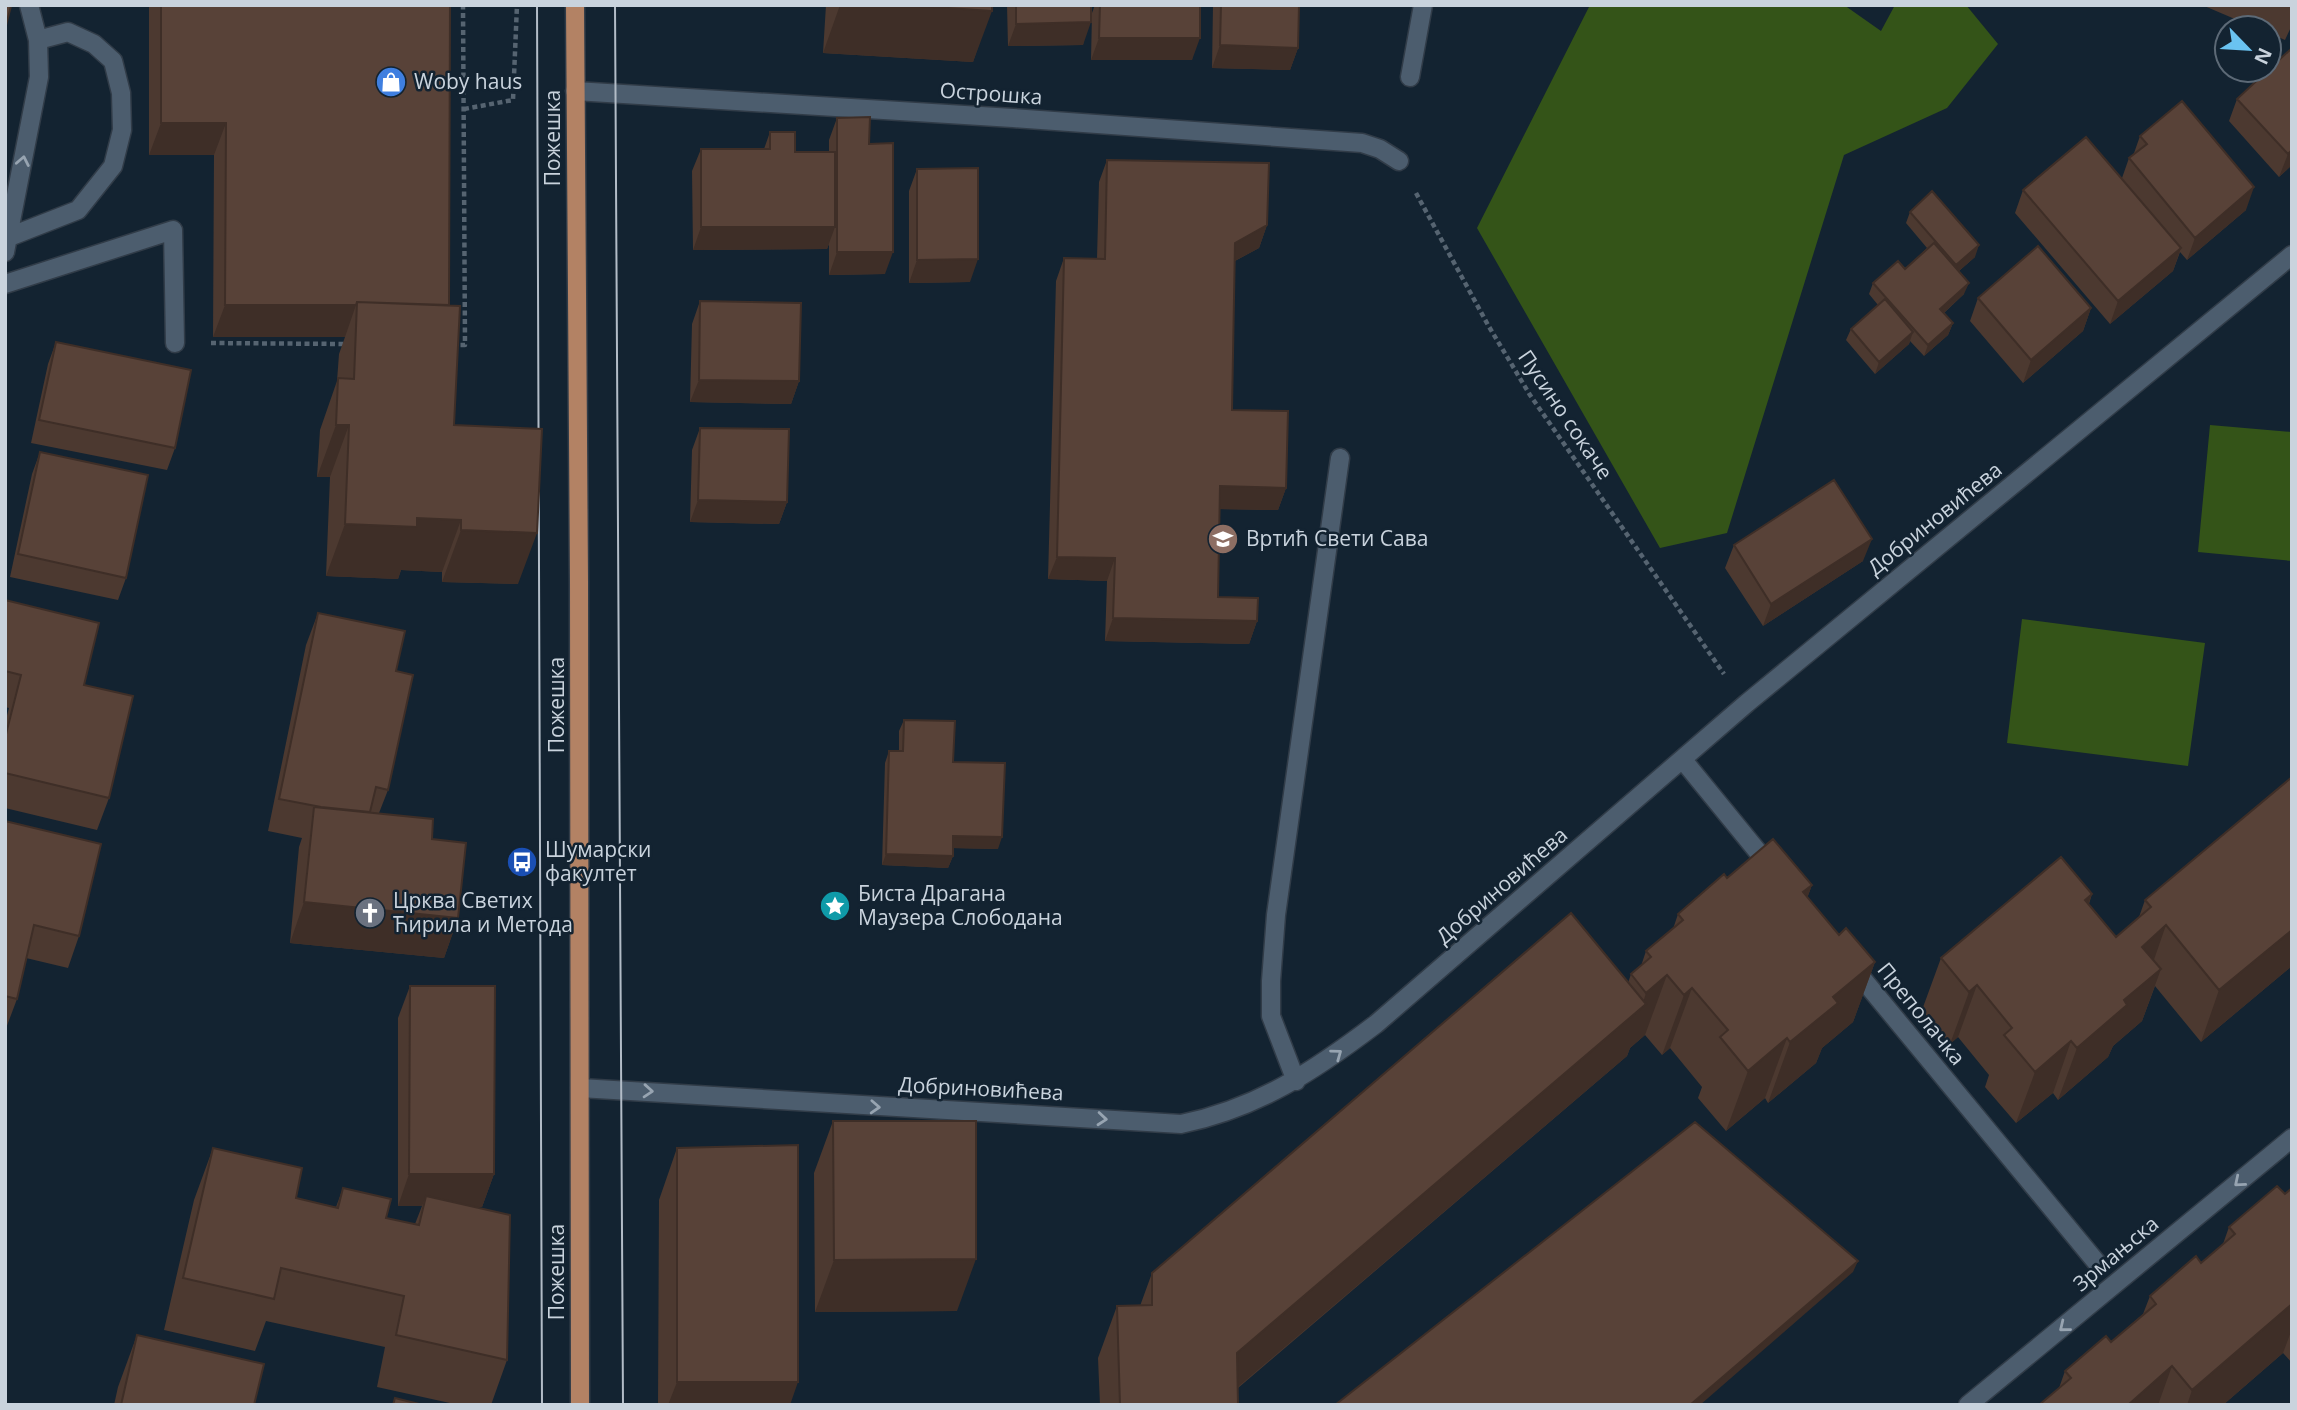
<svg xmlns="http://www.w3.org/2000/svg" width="2297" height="1410" font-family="'Open Sans',sans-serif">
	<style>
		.green { fill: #345418 }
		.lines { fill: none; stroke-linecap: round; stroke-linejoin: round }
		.minor-casing { stroke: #313c48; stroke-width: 21 }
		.major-casing { stroke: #313c48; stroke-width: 21 }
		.path { stroke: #566471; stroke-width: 4.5; stroke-dasharray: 5 3.5; stroke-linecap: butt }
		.minor { stroke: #4c5d6e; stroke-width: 18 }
		.major { stroke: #b38264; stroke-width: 18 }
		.tram { stroke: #b2bcc7; stroke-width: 2 }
		.wall { fill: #4c3930 }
		.shaded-wall { fill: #3e2e27 }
		.building { fill: #584238; stroke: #3e2e27; stroke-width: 2 }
		.oneway { stroke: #97a4b1 }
		.labels { text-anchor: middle; stroke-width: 5; stroke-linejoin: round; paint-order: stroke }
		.poi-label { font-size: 21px; fill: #c9d3dd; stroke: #132331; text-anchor: start }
		.street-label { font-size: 21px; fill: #c9d3dd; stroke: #132331 }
	</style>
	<rect width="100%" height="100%" fill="#132331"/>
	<path class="green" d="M1590,5h254l37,26 14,-26h71l32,39 -51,64 -103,47 -117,378 -67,15 -183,-320z
		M2210,425l82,7v129l-94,-9z
		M2022,619l183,24 -17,123 -181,-23z"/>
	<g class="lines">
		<g class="minor-casing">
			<path id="minor" d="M1410,77l13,-72
				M575,91l438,27 349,25 18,6 19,12
				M9,237l69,-27 35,-44 9,-36 -1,-37 -8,-32 -19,-17 -26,-12 -30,8
				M5,252l34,-175 -1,-37 -9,-35
				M5,284l168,-54 2,113
				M1683,760l89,109
				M1852,966l245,297
				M1296,1081l-25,-65v-35l5,-66 64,-457
				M580,1088l601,36c77,-16 133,-53 195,-100l371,-321 545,-448
				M1968,1405l324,-267"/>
		</g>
		<g class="major-casing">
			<path id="major" d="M575,5l4,576 1,824"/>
		</g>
		<path class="path" d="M464,109l49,-9 4,-95
			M1416,193l72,132 42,70 194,279
			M211,343l134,1
			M452,345h13l-2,-340"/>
		<use href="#minor" class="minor"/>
		<use href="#major" class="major"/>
		<path class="tram" d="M537,5l5,1400
			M615,5l8,1400"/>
	</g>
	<path class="wall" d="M149,5h301l-2,301 6,119 64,159 -76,-2v-10l-41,-2 -3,9 -72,-3 4,-99h-13l3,-47 17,-49 2,-27 6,-17h-132l1,-182h-65z
		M826,5h166l-19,57 -150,-9z
		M1007,5h84l-8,40 -75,1z
		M1095,5h105l-8,55h-101l1,-47z
		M1213,5h86l-1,43 -8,22 -78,-2z
		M2202,5h90v20l-7,15 -16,-7v-5h-13z
		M2292,48v117l-13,12 -50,-56 8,-22z
		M837,118l48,156 -56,1v-31l-2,5 -134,1 -1,-79 9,-22h63l6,-17 25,20h34v-12z
		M2140,136l106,74 -59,50 -7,-8 -7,19 -63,53 -95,-111 8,-23 99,-12 7,-20 4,-2z
		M1107,160l160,65 -8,23 -24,13 -3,149 54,78 -8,22 -59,-1 -1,88 39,24 -8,23 -144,-3 2,-60 -59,-2 8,-298 8,-23 33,1 2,-77z
		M917,169l53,113 -61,1v-92z
		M1910,212l65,45 -16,14 5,23 -20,19 9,10 -5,12 -24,21 -14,-15 -1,3 -34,30 -29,-34 5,-11 27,-24 -9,-11 4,-11 32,-14 22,-21 -21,-25z
		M1978,298l113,10 -8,23 -60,52 -53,-62z
		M700,301l99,80 -8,23 -101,-2 2,-78z
		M56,342l119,106 -8,22 -136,-27 17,-79z
		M700,428l87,74 -8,22 -89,-2 2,-72z
		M40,452l86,126 -8,22 -108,-23 22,-103z
		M1734,545l129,16 -100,65 -38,-58z
		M5,600l104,198 -12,32 -92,-22v-85l4,-15 -4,-1z
		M318,613l70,177 -9,23 53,26 26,79 -14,40 -154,-15 9,-96 3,-9 -34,-7 38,-186z
		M904,720l49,42 45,87 -45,-1v8l-5,12 -66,-3 3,-102 4,-12h10v-20z
		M5,821l74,115 -11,32 -42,-10 -9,41 -12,32z
		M1727,878l85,7 -5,13 32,37 36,27 -22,60 -31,26 -6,15 -48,40 -3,-5 -39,33 -28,-33 4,-11 -32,-39 -8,7 -17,-20 -15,13 -3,8 -389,332v17h-138l-2,-47 19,-52h23l12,-33 476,-290 3,-9 10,-8 5,-15 27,-22 5,-15z
		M2092,894l-3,10 27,33 23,-20 6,-17 147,66 -91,76 -46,-56 -13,35 -29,25 -5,11 -50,43 -5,-7 -37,30 -31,-36 4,-12 -31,-38 -8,7 -28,-34 19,-52z
		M410,986l84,188 -12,33h-8l33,153 -16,45h-32l-82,-18 8,-40 -119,-26 -11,30 -91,-21 30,-130 19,-52 83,50 40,9 7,-19 43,30 29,6 7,-18h-24v-188z
		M833,1121l124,190 -142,1 -1,-139z
		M677,1148l113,257h-132l1,-205z
		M2292,1188v175l-9,-10 -60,52h-184l20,-17 6,-17 46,-29 32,-28 7,-18 51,-33 22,-19 6,-17 56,-33z
		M137,1335l117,70h-140l4,-18z"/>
	<path class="shaded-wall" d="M840,5h64l88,6 -19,51 -150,-9z
		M1091,22l-8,23 -75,1 8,-22z
		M1099,38h101l-8,22h-101z
		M1220,45l78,3 -8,22 -78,-2z
		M161,123h65l-12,32h-65z
		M2292,150v15l-13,12 9,-23z
		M2254,187l-8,23 -59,50 8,-22z
		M1267,225l-8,23 -32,17 8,-22z
		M701,227h134l-8,22 -134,1z
		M1979,245l-4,12 -23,20 4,-12z
		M2181,248l-8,23 -63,53 8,-23z
		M837,252h56l-8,22 -56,1z
		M978,259l-8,23 -61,1 8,-23z
		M1969,283l-5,11 -28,26 4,-11z
		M225,305h131l-11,32h-132z
		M2091,308l-8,23 -60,52 8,-23z
		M1953,323l-5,12 -24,21 4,-11z
		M1913,332l-4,12 -34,30 4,-12z
		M699,380l100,1 -8,23 -101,-2z
		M336,425h13l-19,52h-13z
		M1220,486l66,2 -8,22 -66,-1z
		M698,500l89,2 -8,22 -89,-2z
		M417,518l44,2 -19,52 -41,-2 -3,9 -72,-3 19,-52z
		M461,530l76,3 -19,51 -76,-2z
		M1872,539l-9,22 -100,65 8,-22z
		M1057,557l58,1 -8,23 -59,-2z
		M1113,618l144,3 -8,23 -144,-3z
		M953,836l49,1 -4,12 -49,-1z
		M886,854l67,2 -5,12 -66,-3z
		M1812,885l-22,60 13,-53z
		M2092,894l-19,51 12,-45z
		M304,902l154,16 -14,40 -154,-15z
		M2166,925l-18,52 -6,-30z
		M2292,930v36l-91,76 18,-52z
		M1875,962l-22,60 -31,26 -6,15 -48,40 22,-61 43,-45z
		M2161,969l-19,52 -29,25 -5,11 -50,43 19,-52 47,-48z
		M1667,975l-22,60 -15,13 -3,8 -409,348 19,-51 404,-344 5,-16z
		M1977,985l-19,52 -8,7 19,-52z
		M1692,988l-22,60 -8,7 22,-60z
		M1787,1038l-22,60 -39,33 22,-60z
		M2071,1041l-18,52 -37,30 19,-51z
		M409,1174h85l-12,33 -59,-1 3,-10 -4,10h-24z
		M976,1259l-19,52 -142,1 19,-52z
		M1858,1261l-5,11 -153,133h-10z
		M2292,1304v25l-9,24 -60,52h-36l5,-15z
		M2172,1366l-14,39h-30z
		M677,1382h121l-8,23h-122z"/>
	<path class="building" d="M5,5l6,1 -6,23z
		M161,5h289l-1,300 -92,-3 -1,3h-131l1,-182h-65z
		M904,5h88v6z
		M1016,5h75v17l-75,2z
		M1100,5h100v33h-101z
		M1221,5h78l-1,43 -78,-3z
		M2292,48v102l-4,4 -51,-55z
		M2182,101l72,86 -59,51 -66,-80 18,-14 -7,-8z
		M870,117l-1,27 24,-1v109h-56v-134z
		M770,132h25v20h40v75h-134v-78h69z
		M2086,137l95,111 -63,53 -95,-111z
		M1107,160l162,3 -2,62 -32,18 -3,167 56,1 -2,77 -66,-2 -2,111 40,1 -1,23 -144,-3 2,-60 -58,-1 7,-299 41,1z
		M978,168v91l-61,1v-91z
		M1932,191l47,54 -23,20 -46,-53z
		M1934,243l35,40 -29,26 13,14 -25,22 -55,-62 25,-22 7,8z
		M2038,246l53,62 -60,52 -53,-62z
		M1885,299l28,33 -34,30 -28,-33z
		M700,301l101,2 -2,78 -100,-1z
		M357,302l103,4 -6,119 88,4 -5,104 -76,-3v-10l-44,-2v9l-72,-3 4,-99h-13l2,-47 16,1z
		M56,342l135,28 -16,78 -136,-28z
		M700,428l89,1 -2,73 -89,-2z
		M40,452l108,23 -22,103 -108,-24z
		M1834,480l38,59 -101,65 -37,-59z
		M5,600l94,23 -15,62 49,11 -24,102 -104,-25v-35l16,-63 -16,-4z
		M318,613l87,18 -9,40 17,4 -25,115 -12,-3 -6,25 -49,-5 -42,-8z
		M904,720l51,1 -2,41 52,1 -3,74 -49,-1v20l-67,-2 3,-103h14z
		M2292,777v153l-73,60 -53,-65 -24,22 19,22 -37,31 3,5 -50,43 -6,-7 -36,31 -31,-37 8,-7 -35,-43 -8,7 -28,-34 120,-101 31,37 -7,6 31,37 35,-30 -6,-7z
		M314,807l119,12 -1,20 34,4 -8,75 -154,-16z
		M5,821l96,23 -22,92 -45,-11 -17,74 -12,-3z
		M1773,839l39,46 -9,7 36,43 7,-7 29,34 -42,35 5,6 -48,39 -3,-4 -39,33 -28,-34 8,-7 -36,-42 -8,7 -17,-20 -21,18 -15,-19 20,-17 -5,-6 37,-31 -5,-6 46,-40 3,4z
		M1571,913l75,91 -409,349 1,52h-118l-3,-99 35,-1v-32z
		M410,986h85l-1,188h-85z
		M833,1121h143v138l-142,1z
		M1695,1122l163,139 -168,144h-355z
		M798,1145v237h-121v-234z
		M213,1148l89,20 -6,30 42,10 5,-20 48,11 -5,19 33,7 7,-29 84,19 -3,145 -111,-25 8,-39 -123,-28 -7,31 -91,-21z
		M2277,1186l8,8 7,-6v116l-100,86 -20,-24 -44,39h-89l32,-27 -6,-7 41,-35 5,6 45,-38 -6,-8 46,-40 5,7 34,-29 -6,-7z
		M137,1335l127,29 -10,41h-133z
		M395,1398l28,7h-30z"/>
	<defs><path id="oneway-chevron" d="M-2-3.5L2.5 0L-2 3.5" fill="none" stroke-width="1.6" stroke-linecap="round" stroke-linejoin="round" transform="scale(1.75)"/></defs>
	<g class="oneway">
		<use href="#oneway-chevron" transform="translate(23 161) rotate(-79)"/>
		<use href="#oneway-chevron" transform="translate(1337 1054) rotate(-36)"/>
		<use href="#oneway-chevron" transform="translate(648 1091) rotate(4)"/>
		<use href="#oneway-chevron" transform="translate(875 1107) rotate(3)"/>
		<use href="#oneway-chevron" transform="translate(1102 1119) rotate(5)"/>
		<use href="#oneway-chevron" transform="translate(2239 1182) rotate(140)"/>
		<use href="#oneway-chevron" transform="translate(2064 1327) rotate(141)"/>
	</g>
	<defs>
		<g id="shop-disc" transform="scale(1.575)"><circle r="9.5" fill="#3f7fe0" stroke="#132331"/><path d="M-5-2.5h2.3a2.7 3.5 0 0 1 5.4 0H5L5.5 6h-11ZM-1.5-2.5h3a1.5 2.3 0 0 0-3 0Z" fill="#fff"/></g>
		<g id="school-disc" transform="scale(1.575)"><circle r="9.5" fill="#8d6e63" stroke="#132331"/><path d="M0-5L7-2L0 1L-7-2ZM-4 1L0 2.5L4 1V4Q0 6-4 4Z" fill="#fff"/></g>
		<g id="bus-disc" transform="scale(1.575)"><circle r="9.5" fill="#1a4fb4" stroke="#132331"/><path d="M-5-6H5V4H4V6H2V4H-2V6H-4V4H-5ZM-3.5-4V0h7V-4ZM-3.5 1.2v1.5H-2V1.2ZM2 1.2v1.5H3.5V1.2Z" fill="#fff"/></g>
		<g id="sight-disc" transform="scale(1.575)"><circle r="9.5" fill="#0f9aa8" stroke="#132331"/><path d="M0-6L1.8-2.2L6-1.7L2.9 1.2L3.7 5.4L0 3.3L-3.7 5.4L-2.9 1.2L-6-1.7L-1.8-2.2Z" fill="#fff"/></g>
		<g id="church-disc" transform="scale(1.575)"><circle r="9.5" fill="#6b7280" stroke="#132331"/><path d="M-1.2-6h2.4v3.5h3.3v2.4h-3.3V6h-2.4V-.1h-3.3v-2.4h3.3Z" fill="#fff"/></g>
	</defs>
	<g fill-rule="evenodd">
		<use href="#shop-disc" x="391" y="82"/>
		<use href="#school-disc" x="1223" y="539"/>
		<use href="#bus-disc" x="522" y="862"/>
		<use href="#sight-disc" x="835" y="906"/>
		<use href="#church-disc" x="370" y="913"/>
	</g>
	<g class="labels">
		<g class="poi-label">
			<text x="414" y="89">Woby haus</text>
			<text x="1246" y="546">Вртић Свети Сава</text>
			<text x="545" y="857">Шумарски<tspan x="545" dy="24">факултет</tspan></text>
			<text x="858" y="901">Биста Драгана<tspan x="858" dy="24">Маузера Слободана</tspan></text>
			<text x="393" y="908">Црква Светих<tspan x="393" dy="24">Ћирила и Метода</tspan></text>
		</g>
		<g class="street-label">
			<text transform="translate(991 94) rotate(4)" y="7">Острошка</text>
			<text transform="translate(553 138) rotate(-90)" y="7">Пожешка</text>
			<text transform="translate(1565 415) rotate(56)" y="7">Пусино сокаче</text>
			<text transform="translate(1935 519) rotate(-39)" y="7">Добриновићева</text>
			<text transform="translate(557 705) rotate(-90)" y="7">Пожешка</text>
			<text transform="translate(1502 886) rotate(-41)" y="7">Добриновићева</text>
			<text transform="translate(1921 1014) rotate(51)" y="7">Преполачка</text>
			<text transform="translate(981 1089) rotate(3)" y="7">Добриновићева</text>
			<text transform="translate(2116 1254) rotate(-40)" y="7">Зрмањска</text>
			<text transform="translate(557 1272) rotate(-90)" y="7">Пожешка</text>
		</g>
	</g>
	<rect width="2297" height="1410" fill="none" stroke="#c9d3dd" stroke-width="14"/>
	<g transform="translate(2248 49) rotate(115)"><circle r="33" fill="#132331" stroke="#5c6976" stroke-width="2"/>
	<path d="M0-5L12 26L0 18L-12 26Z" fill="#6ac3f1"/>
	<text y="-10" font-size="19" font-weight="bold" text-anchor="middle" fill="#c9d3dd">N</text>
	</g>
</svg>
